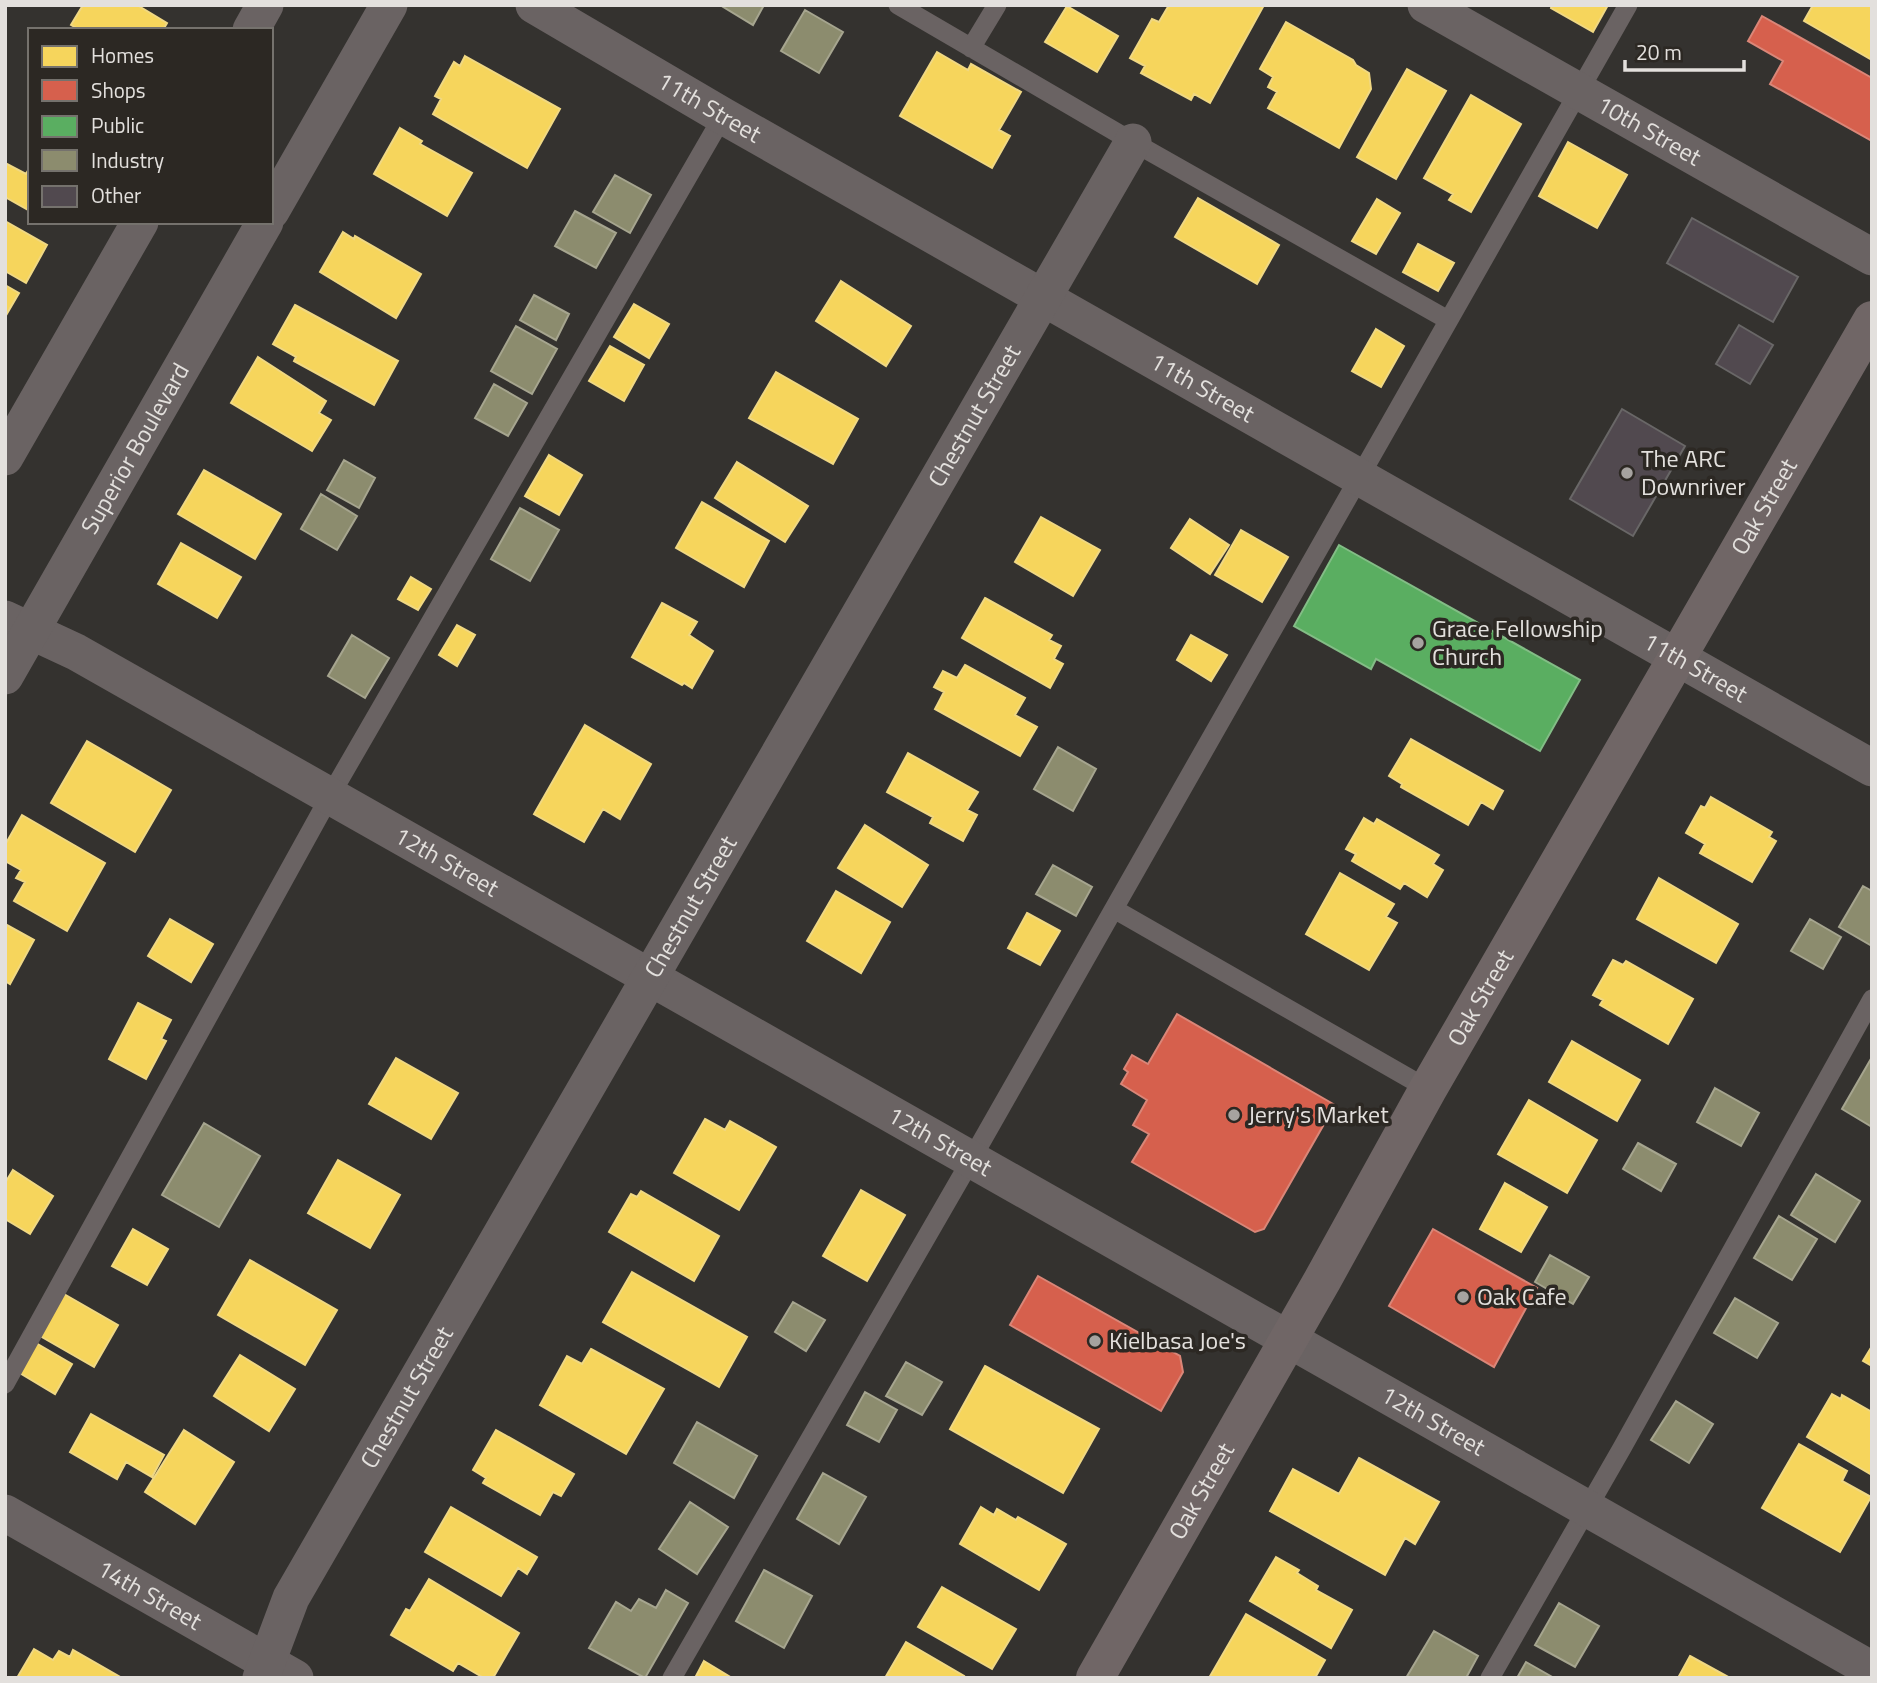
<svg xmlns="http://www.w3.org/2000/svg" width="1877" height="1683" font-family="'Titillium Web',sans-serif">
	<style>
		.homes { fill: #f6d55c; stroke: #f0d883; stroke-width: 2 }
		.shops { fill: #d6604d; stroke: #da8678; stroke-width: 2 }
		.public { fill: #5aae61; stroke: #83bd86; stroke-width: 2 }
		.industry { fill: #8c8c6e; stroke: #a6a58f; stroke-width: 2 }
		.building { fill: #51494f; stroke: #696767; stroke-width: 2 }
		.lines { fill: none; stroke-linecap: round; stroke-linejoin: round }
		.lane { stroke: #6a6363; stroke-width: 19 }
		.street { stroke: #6a6363; stroke-width: 37 }
		.secondary { stroke: #706666; stroke-width: 38 }
		.poi-dot { fill: #a6a3a0; stroke: #2c2823; stroke-width: 2.5 }
		.labels { text-anchor: middle; stroke-width: 7; stroke-linejoin: round; paint-order: stroke }
		.street-label { font-size: 24px; fill: #e3e0dd; stroke: #2c2823 }
		.poi-label { font-size: 24px; fill: #e3e0dd; stroke: #2c2823; text-anchor: start }
	</style>
	<rect width="100%" height="100%" fill="#34322f"/>
	<path class="homes" d="M83,5h54l30,18 -4,7h-83l-9,-5z
		M1169,5h95l-54,98 -16,-9 -3,6 -50,-27 4,-7 -15,-8 22,-39 7,3z
		M1552,5h56l-15,27 -42,-24z
		M1813,5h59v55l-68,-39z
		M1067,6l51,30 -21,36 -52,-30z
		M1286,22l67,38 3,5 13,8 2,16 -32,59 -71,-40 9,-16 -9,-5 5,-10 -13,-8z
		M937,52l31,18 3,-6 50,28 -22,38 11,6 -18,32 -92,-52z
		M465,56l95,53 -33,59 -94,-54 8,-15 -6,-3 19,-34 6,4z
		M1407,69l39,22 -50,88 -39,-22z
		M1471,95l50,29 -50,88 -22,-12 4,-6 -29,-16z
		M400,128l22,13 -2,3 52,29 -25,43 -73,-42z
		M1568,142l59,33 -30,53 -58,-32z
		M5,163l21,11 4,-7v44l-25,-14z
		M1198,198l81,47 -22,39 -82,-47z
		M1377,199l23,14 -24,41 -24,-13z
		M5,221l42,24 -21,38 -21,-12z
		M343,232l11,7 1,-3 66,38 -25,44 -76,-46z
		M1418,244l36,19 -16,28 -35,-19z
		M841,281l70,45 -25,40 -70,-45z
		M5,285l14,8 -14,24z
		M634,304l35,20 -20,34 -35,-21z
		M295,305l103,56 -24,44 -80,-44 2,-4 -23,-13z
		M1376,329l28,17 -23,41 -29,-16z
		M610,346l34,19 -20,36 -35,-20z
		M258,357l68,44 -7,12 12,7 -19,31 -81,-48z
		M776,372l82,47 -25,45 -84,-46z
		M549,455l33,20 -23,40 -34,-19z
		M737,462l71,44 -23,36 -70,-44z
		M204,470l77,44 -26,45 -77,-45z
		M702,502l67,39 -25,46 -68,-39z
		M1041,517l59,33 -27,46 -58,-34z
		M1190,519l39,26 -19,29 -39,-26z
		M1241,530l47,27 -26,45 -47,-27z
		M181,543l60,34 -24,41 -59,-34z
		M411,577l20,12 -13,21 -20,-11z
		M985,598l67,37 -3,5 12,6 -7,13 9,5 -13,24 -88,-50z
		M662,603l35,19 -8,13 24,16 -21,37 -8,-5 -2,2 -50,-28z
		M457,625l18,10 -18,31 -18,-11z
		M1191,635l36,20 -16,26 -34,-21z
		M965,665l60,33 -10,17 22,12 -17,29 -85,-47 9,-17 -10,-5 9,-16 14,7z
		M585,725l66,39 -31,55 -17,-10 -19,33 -50,-28z
		M1411,739l92,52 -10,18 -12,-7 -13,23 -67,-38 1,-3 -13,-8z
		M87,741l84,49 -36,62 -84,-49z
		M908,753l70,39 -11,18 10,5 -14,26 -33,-18 3,-6 -46,-25z
		M1711,797l61,35 -3,5 7,4 -24,41 -52,-29 5,-9 -19,-11 15,-27 4,2z
		M22,815l83,48 -38,68 -53,-30 11,-19 -9,-4 5,-8 -16,-9v-16z
		M1364,818l10,6 3,-5 62,36 -6,9 10,6 -16,27 -23,-14 -4,6 -48,-28 4,-7 -10,-5z
		M865,825l63,40 -26,42 -64,-39z
		M1340,873l54,31 -8,13 11,6 -28,47 -63,-36z
		M1659,878l79,46 -22,39 -79,-44z
		M836,891l54,31 -29,51 -54,-32z
		M1027,913l33,18 -20,34 -32,-17z
		M170,919l43,25 -22,38 -43,-26z
		M5,924l29,16 -24,44 -5,-3z
		M1613,960l10,5 3,-4 67,38 -25,45 -68,-39 3,-5 -10,-5z
		M138,1003l33,17 -10,19 5,2 -20,38 -37,-20z
		M1572,1041l68,39 -23,41 -68,-39z
		M396,1058l62,35 -27,46 -62,-35z
		M1529,1100l68,40 -30,53 -69,-39z
		M705,1119l20,11 5,-9 46,26 -37,63 -65,-37z
		M338,1160l62,35 -30,53 -62,-35z
		M13,1170l40,26 -23,38 -25,-15v-36z
		M1505,1183l42,24 -26,45 -41,-23z
		M861,1190l44,25 -38,66 -44,-25z
		M641,1191l78,45 -25,45 -85,-49 22,-38 6,3z
		M133,1229l35,20 -21,36 -35,-19z
		M250,1260l87,50 -32,55 -87,-50z
		M632,1272l115,65 -28,50 -116,-65z
		M64,1294l54,31 -24,42 -54,-31z
		M36,1343l36,21 -17,30 -37,-22z
		M1872,1346v20l-9,-5z
		M591,1349l73,40 -38,65 -86,-49 27,-49 15,8z
		M240,1355l55,34 -26,42 -55,-35z
		M985,1366l114,63 -36,64 -113,-64z
		M1832,1394l9,5 1,-4 30,17v63l-65,-38z
		M91,1414l73,41 -12,22 -26,-15 -9,17 -47,-27z
		M184,1430l50,32 -39,62 -50,-32z
		M496,1430l78,44 -13,22 -8,-4 -13,23 -57,-32 3,-5 -13,-8z
		M1799,1444l48,27 -5,10 29,16 -31,55 -78,-44z
		M1359,1458l80,44 -24,42 -10,-6 -20,37 -115,-64 23,-42 46,25z
		M451,1507l86,50 -10,17 -9,-6 -17,28 -76,-44z
		M981,1507l13,8 3,-6 19,11 2,-3 48,27 -27,46 -79,-46z
		M1276,1557l23,13 -2,3 21,13 -2,4 36,20 -21,38 -81,-47z
		M429,1579l90,54 -26,45h-9l-26,-15 -5,8 -62,-36 15,-26 4,2z
		M942,1587l74,42 -24,40 -74,-42z
		M1246,1614l79,46 -10,18h-106z
		M906,1642l58,34 -1,2h-78z
		M34,1649l19,11 6,-9 11,6 3,-7 49,28h-105z
		M1690,1656l40,22h-52z
		M704,1661l28,17h-37z"/>
	<path class="shops" d="M1762,16l110,62v63l-102,-57 13,-23 -35,-20z
		M1177,1014l158,91 -71,124 -9,3 -123,-70 17,-28 -16,-9 14,-25 -26,-16 7,-12 -4,-3 8,-14 16,9z
		M1433,1229l104,59 -43,79 -105,-61z
		M1038,1276l142,80 3,16 -22,39 -151,-86z"/>
	<path class="public" d="M1339,545l241,135 -40,71 -164,-92 -5,10 -77,-43z"/>
	<path class="industry" d="M720,5h44l-11,20z
		M805,10l38,22 -24,41 -38,-22z
		M615,175l36,20 -21,38 -37,-21z
		M575,211l41,22 -20,35 -41,-22z
		M534,295l35,19 -13,26 -36,-20z
		M516,326l41,23 -25,45 -41,-23z
		M494,384l33,19 -19,33 -33,-18z
		M344,460l31,18 -16,30 -32,-18z
		M321,494l36,22 -20,34 -36,-21z
		M520,508l39,22 -29,51 -39,-22z
		M352,635l37,23 -24,40 -37,-22z
		M1058,747l38,22 -23,42 -39,-22z
		M1053,865l39,22 -16,29 -40,-22z
		M1863,886l9,5v55l-33,-19z
		M1810,919l31,18 -18,32 -32,-18z
		M1872,1057v70l-30,-18z
		M1715,1088l44,25 -18,33 -44,-24z
		M204,1123l56,33 -41,71 -57,-32z
		M1638,1143l38,21 -15,27 -38,-22z
		M1816,1174l44,27 -25,41 -44,-27z
		M1779,1216l38,23 -25,41 -38,-22z
		M1550,1255l39,22 -16,27 -38,-22z
		M1735,1298l43,25 -21,35 -43,-25z
		M793,1302l32,18 -19,31 -31,-19z
		M906,1362l36,20 -20,33 -36,-19z
		M865,1392l32,18 -18,32 -32,-17z
		M1676,1401l37,23 -24,39 -38,-23z
		M697,1422l60,34 -23,42 -60,-35z
		M823,1473l43,24 -27,47 -42,-25z
		M690,1502l38,25 -31,47 -38,-25z
		M764,1570l48,26 -28,52 -48,-27z
		M666,1590l22,13 -43,75 -56,-30 27,-46 15,9 8,-12 17,9z
		M1559,1603l40,23 -24,41 -40,-22z
		M1434,1631l44,25 -12,22h-60z
		M1526,1662l28,16h-37z"/>
	<path class="building" d="M1692,218l106,59 -25,45 -106,-59z
		M1739,325l34,20 -23,39 -34,-20z
		M1622,409l63,37 -52,90 -63,-37z"/>
	<g class="lines">
		<path class="lane" d="M898,5l235,137 315,178
			M971,48l26,-43
			M1114,909l314,180
			M5,1384l325,-588 393,-680
			M672,1678l299,-518 657,-1155
			M1490,1678l132,-230 250,-449"/>
		<g class="street">
			<path id="s1" d="M534,5l189,111 1149,652"/>
			<path id="s2" d="M1426,5l446,252"/>
			<path d="M251,30l14,-25"/>
			<path d="M271,211l118,-206"/>
			<path d="M5,457l135,-235"/>
			<path id="s3" d="M5,619l71,33 1796,1018"/>
			<path id="s4" d="M5,676l260,-454"/>
			<path id="s5" d="M5,1513l290,165"/>
			<path id="s6" d="M261,1678l30,-80 842,-1456"/>
		</g>
		<path class="secondary" id="s7" d="M1095,1678l228,-399 105,-190 444,-769"/>
	</g>
	<g class="poi-dot">
		<circle cx="1627" cy="473" r="7"/>
		<circle cx="1418" cy="643" r="7"/>
		<circle cx="1234" cy="1115" r="7"/>
		<circle cx="1463" cy="1297" r="7"/>
		<circle cx="1095" cy="1341" r="7"/>
	</g>
	<g class="labels">
		<g class="street-label">
			<text dy="8" stroke="none"><textPath href="#s1" startOffset="203">11th Street</textPath></text>
			<text dy="8" stroke="none"><textPath href="#s2" startOffset="256">10th Street</textPath></text>
			<text dy="8" stroke="none"><textPath href="#s1" startOffset="770">11th Street</textPath></text>
			<text dy="8" stroke="none"><textPath href="#s6" startOffset="1451">Chestnut Street</textPath></text>
			<text dy="8" stroke="none"><textPath href="#s4" startOffset="262">Superior Boulevard</textPath></text>
			<text dy="8" stroke="none"><textPath href="#s7" startOffset="1349">Oak Street</textPath></text>
			<text dy="8" stroke="none"><textPath href="#s1" startOffset="1337">11th Street</textPath></text>
			<text dy="8" stroke="none"><textPath href="#s3" startOffset="504">12th Street</textPath></text>
			<text dy="8" stroke="none"><textPath href="#s6" startOffset="884">Chestnut Street</textPath></text>
			<text dy="8" stroke="none"><textPath href="#s7" startOffset="782">Oak Street</textPath></text>
			<text dy="8" stroke="none"><textPath href="#s3" startOffset="1071">12th Street</textPath></text>
			<text dy="8" stroke="none"><textPath href="#s6" startOffset="317">Chestnut Street</textPath></text>
			<text dy="8" stroke="none"><textPath href="#s3" startOffset="1638">12th Street</textPath></text>
			<text dy="8" stroke="none"><textPath href="#s7" startOffset="215">Oak Street</textPath></text>
			<text dy="8" stroke="none"><textPath href="#s5" startOffset="166">14th Street</textPath></text>
		</g>
		<g class="poi-label">
			<text x="1641" y="467">The ARC<tspan x="1641" dy="28">Downriver</tspan></text>
			<text x="1432" y="637">Grace Fellowship<tspan x="1432" dy="28">Church</tspan></text>
			<text x="1248" y="1123">Jerry's Market</text>
			<text x="1477" y="1305">Oak Cafe</text>
			<text x="1109" y="1349">Kielbasa Joe's</text>
		</g>
	</g>
	<rect width="1877" height="1683" fill="none" stroke="#e3e0dd" stroke-width="14"/>
	<rect x="28" y="28" width="245" height="196" fill="#2c2823" stroke="#75726d" stroke-width="2"/>
	<rect x="42" y="46" width="35" height="21" fill="#f6d55c" stroke="#75726d" stroke-width="2"/>
	<text x="91" y="63" font-size="21" fill="#e3e0dd">Homes</text>
	<rect x="42" y="80" width="35" height="21" fill="#d6604d" stroke="#75726d" stroke-width="2"/>
	<text x="91" y="98" font-size="21" fill="#e3e0dd">Shops</text>
	<rect x="42" y="116" width="35" height="21" fill="#5aae61" stroke="#75726d" stroke-width="2"/>
	<text x="91" y="133" font-size="21" fill="#e3e0dd">Public</text>
	<rect x="42" y="150" width="35" height="21" fill="#8c8c6e" stroke="#75726d" stroke-width="2"/>
	<text x="91" y="168" font-size="21" fill="#e3e0dd">Industry</text>
	<rect x="42" y="186" width="35" height="21" fill="#51494f" stroke="#75726d" stroke-width="2"/>
	<text x="91" y="203" font-size="21" fill="#e3e0dd">Other</text>
	<path d="M1625 60v10h119v-10" fill="none" stroke="#e3e0dd" stroke-width="3.5"/>
	<text x="1636" y="60" font-size="21" fill="#e3e0dd" stroke="#2c2823" stroke-width="5" paint-order="stroke">20 m</text>
</svg>
